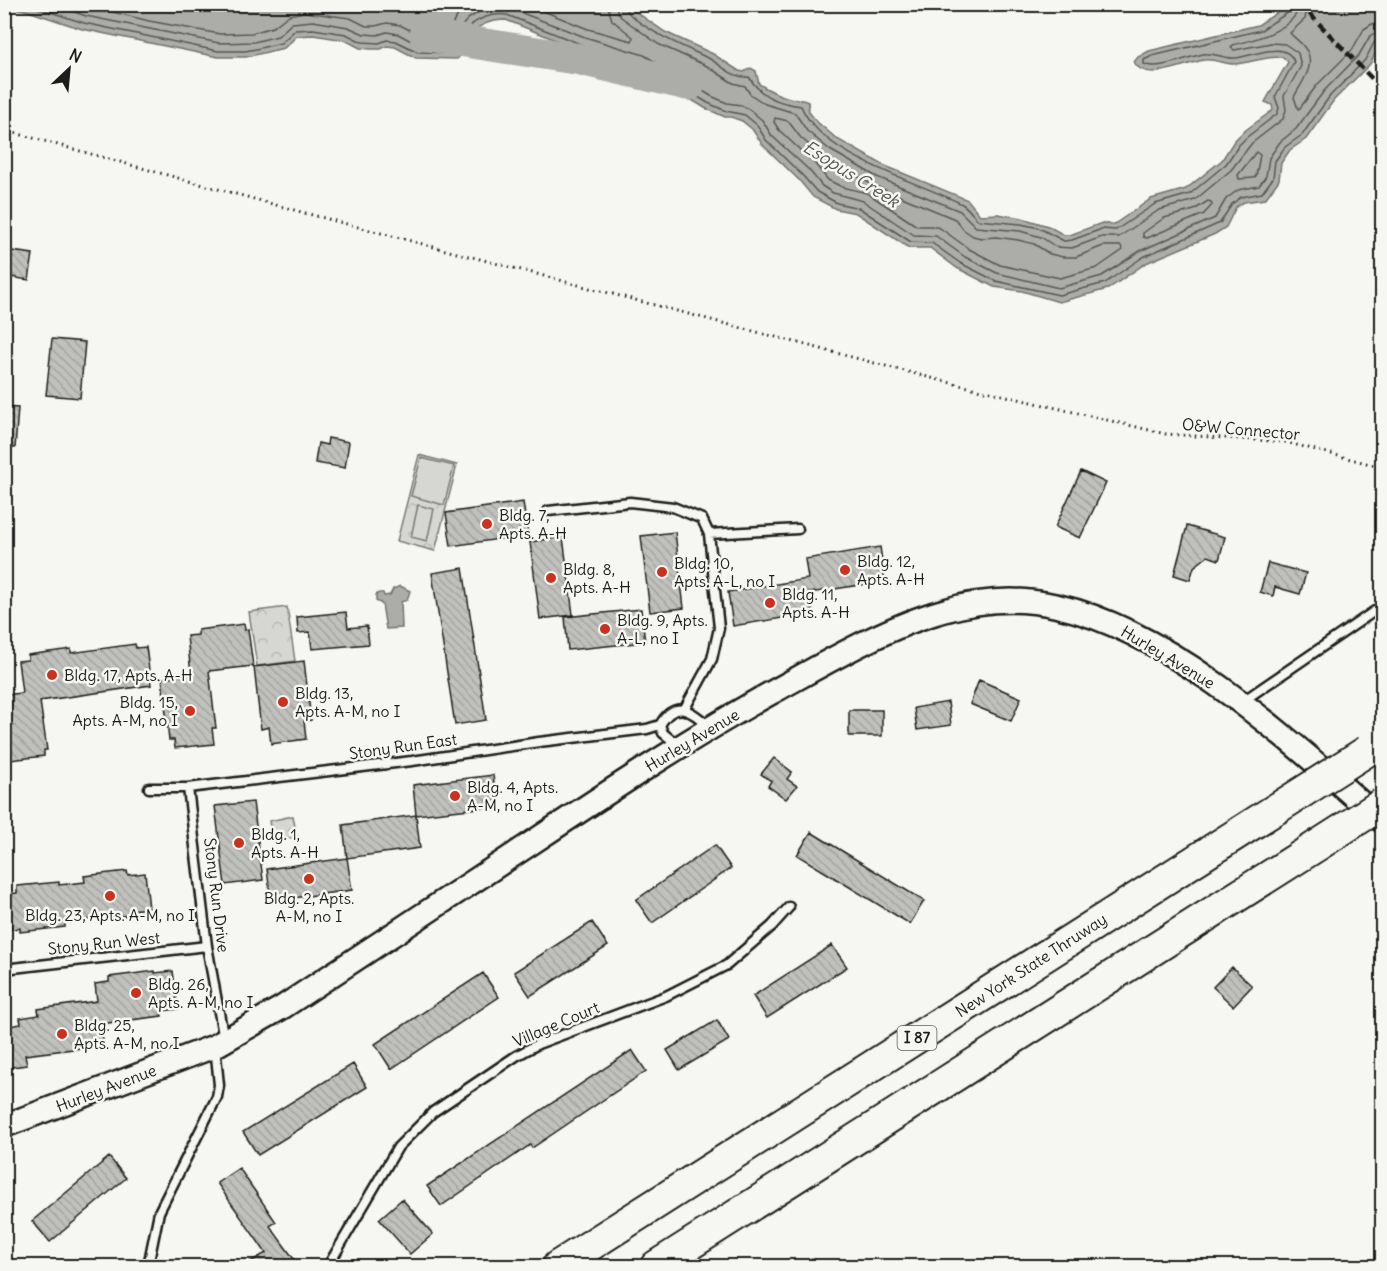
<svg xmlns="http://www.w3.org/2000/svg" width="1387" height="1271" font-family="Delius,sans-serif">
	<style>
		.forest { fill: url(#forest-crowns); stroke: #797977; stroke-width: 1.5 }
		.garden { fill: #d6d6d2; stroke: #797977; stroke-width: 1.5 }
		.water { fill: #acaca9; stroke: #727271; stroke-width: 1.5 }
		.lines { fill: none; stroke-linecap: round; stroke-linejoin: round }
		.shore { stroke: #565654; stroke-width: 1.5 }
		.river { stroke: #acaca9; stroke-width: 32 }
		.building { fill: url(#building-back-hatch); stroke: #1c1c1c; stroke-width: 1.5 }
		.lane-casing { stroke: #1c1c1c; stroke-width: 13 }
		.secondary-casing { stroke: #1c1c1c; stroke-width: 27 }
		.highway-casing { stroke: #1c1c1c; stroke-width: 34 }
		.path { stroke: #1c1c1c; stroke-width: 3; stroke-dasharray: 1.5 4.5; stroke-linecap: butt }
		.lane { stroke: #f6f6f2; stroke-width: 8 }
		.secondary { stroke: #f6f6f2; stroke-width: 22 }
		.highway { stroke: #f6f6f2; stroke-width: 30 }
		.rail { stroke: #1c1c1c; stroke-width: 4.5; stroke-dasharray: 9 4.5; stroke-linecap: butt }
		.highway-bridge-casing { stroke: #1c1c1c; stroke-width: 34; stroke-linecap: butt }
		.highway-bridge { stroke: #f6f6f2; stroke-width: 30 }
		.poi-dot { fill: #c8321e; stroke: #f6f6f2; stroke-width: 2 }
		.labels { text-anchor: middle; stroke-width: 5; stroke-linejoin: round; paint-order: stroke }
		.shield { fill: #f6f6f2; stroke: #5d5d5c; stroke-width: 1.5 }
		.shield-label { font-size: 15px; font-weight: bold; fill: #1c1c1c }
		.street-label { font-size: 16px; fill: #1c1c1c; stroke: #f6f6f2 }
		.poi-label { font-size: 16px; fill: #1c1c1c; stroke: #f6f6f2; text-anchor: start }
		.water-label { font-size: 18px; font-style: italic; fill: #565654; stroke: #f6f6f2 }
	</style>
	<defs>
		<pattern id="forest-crowns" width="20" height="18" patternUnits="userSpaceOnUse" patternTransform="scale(1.5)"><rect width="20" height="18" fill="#d6d6d2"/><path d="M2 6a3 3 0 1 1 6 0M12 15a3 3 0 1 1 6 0" fill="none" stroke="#b7b7b4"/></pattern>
		<pattern id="building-back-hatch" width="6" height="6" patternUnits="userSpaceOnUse" patternTransform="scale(1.5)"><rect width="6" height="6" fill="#c0c0bd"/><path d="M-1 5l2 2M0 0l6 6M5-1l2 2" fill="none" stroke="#a4a4a2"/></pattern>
	</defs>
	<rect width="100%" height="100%" fill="#f6f6f2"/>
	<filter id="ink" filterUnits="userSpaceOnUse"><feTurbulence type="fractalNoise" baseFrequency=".0167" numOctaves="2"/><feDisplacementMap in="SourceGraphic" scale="12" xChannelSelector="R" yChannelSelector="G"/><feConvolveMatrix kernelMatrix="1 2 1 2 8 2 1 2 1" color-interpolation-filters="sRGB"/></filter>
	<g filter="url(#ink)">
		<path class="forest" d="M419,455l38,10 -22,86 -38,-10z
			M287,607l8,54 -38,5 -8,-54z
			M293,816l4,21 -24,4 -4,-20z"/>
		<path class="garden" d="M421,458l33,8 -10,39 -33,-9z
			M418,505l16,4 -7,32 -16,-4z"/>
		<path class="water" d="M4,5h622l39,27 48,22 26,17 5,1 7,-4 5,3 3,13c11,7 21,12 34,15 6,1 9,0 15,3l1,10 7,9 21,18 46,26 85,35 12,15 18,-1 24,4 26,8 16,9h6l32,-12 11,2 38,-26 35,-10 36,-29 12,-19 9,-9 30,-22 -1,-5 -7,-3 23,-40 -5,-5c-16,-1 -31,5 -47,7 -11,1 -22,-6 -32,-4 -18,3 -59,24 -70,2l4,-5 11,-6 109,-26 31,-20h93v35l-12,24 -36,36 -28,39 -16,11 -9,13 -2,17 -14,19 -21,3 -8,5 -10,20 -11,7 -69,29 -38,26 -49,13 -37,-11 -28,-4 -37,-19 -27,-20h-21l-53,-35 -20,-4 -23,-12 -14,-17 -37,-36 -10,-15 -10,-8 -11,-4h-6l-20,-9 -66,-40 -58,-18 -75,-30c-14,0 -31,5 -37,18 -4,8 -5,16 -12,21l-41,-1 -21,-11 -8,-1 -6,3h-11l-10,-1 -15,-8 -32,-5 -16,1 -13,12 -38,9h-28l-136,-28 -57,-19 -20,-3z
			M400,586l10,5 -3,9 -6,2 1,26 -16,1 -4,-25 -6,-3v-6l3,-2h4l1,3 6,-1 3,-6z"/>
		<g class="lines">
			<path class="shore" d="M26,4l58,19 134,28h27l11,-2 25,-6 14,-13 18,-1 33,5 16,8 17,1 8,-3 9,1 22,11 36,1c6,-6 7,-14 11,-21 10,-14 27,-19 42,-17l76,30 59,18 66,40 18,8 19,4 12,10 9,15 37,36 14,16 20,11 22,5 52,34 21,1 28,20 36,18 63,14 46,-12 38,-26 77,-34 12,-19 9,-7 21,-4 11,-15 2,-17 10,-14 17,-12 28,-39 35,-36 10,-19 7,-2
				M52,4l34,12 133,27 35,-1 24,-6 14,-13 21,-2 35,6 16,7 13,1 10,-3 11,2 21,11h32l7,-15 10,-11 11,-7 13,-5h14l79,30 59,18 67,41 16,7 14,2 9,5 12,10 10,16 37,34 13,16 11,7 30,8 51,34 22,1 29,21 32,16 62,15 43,-12 38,-25 75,-33 11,-19 12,-9 21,-4 7,-10 3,-18 11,-16 16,-13 28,-38 35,-36 11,-19 6,-4 6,-1
				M81,4l68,17 71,13 32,-1 21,-6 16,-12 15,-3 46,6 16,8h9l12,-3 13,2 21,11 25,-2 12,-19 15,-11
				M526,4l62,25 44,12 1,-4 -21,-17 -5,-16
				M616,4l1,7 4,6 37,27 49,22 26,17 12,3 5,8 15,10 30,9 12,18 23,19 47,27 83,34 16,16 44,4 21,6 15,10 16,1 30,-11h17l40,-27 36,-10 36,-30 21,-27 31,-24 3,-9 -2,-14 17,-30 -3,-13 -13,-9 -14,-1 -37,7 -3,-3 2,-2c20,-5 65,-16 66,-41
				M624,4c2,19 67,46 84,54 14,7 25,21 41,19 12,20 29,26 52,29 22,52 114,74 161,98 7,4 11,12 16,16l43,4 18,4 25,13 8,-1 30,-11 14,1 39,-26 35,-10 36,-30 13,-19 8,-8 30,-23 2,-6 -4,-11 19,-35c-7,-23 -43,-5 -59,-4 -11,1 -22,-6 -32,-4 -16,3 -45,17 -59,10v-4l8,-4 109,-26 28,-18 3,-8
				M1308,4l-3,15 -15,14c4,5 10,8 14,14 14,16 -2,35 -10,50l4,12 2,-1 17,-23 35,-35 12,-21 8,-5 10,-2
				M775,118l13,3 13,17 25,21 47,26 82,34 9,11 9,6 8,2 15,-1 22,3 16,4 16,10 13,3h13l27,-11h18l2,4 -26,18 -37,10 -60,-13 -31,-16 -29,-21 -9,-2h-14l-50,-33 -25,-6 -14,-7 -13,-16 -36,-34 -5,-8z
				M1256,152l4,3 -4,21 -3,2 -14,1 -1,-4z
				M1208,201l3,1 1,3 -8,9 -57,24 -4,-1v-4l21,-15 30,-8z"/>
			<path class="river" d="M425,35l153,24 111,26"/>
		</g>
		<path class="building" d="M4,250l29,4 -4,26 -25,-4z
			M52,339l33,3 -5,56 -34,-3z
			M4,407l14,1 -3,40h-11z
			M328,438l21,4 -4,26 -30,-5 3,-20 9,2z
			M1081,471l25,12 -26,55 -25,-11z
			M523,502l5,33 -77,11 -5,-33z
			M1187,526l38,11 -6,23 -11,-4 -14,11 -4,13 -16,-5z
			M675,532l9,76 -34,4 -9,-76z
			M563,537l10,78 -33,4 -10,-77z
			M880,547l5,34 -76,12 4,20 -80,13 -5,-34 80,-13 -3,-20z
			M1268,563l38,10 -6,21 -25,-7 -2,9 -13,-4z
			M463,568l23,152 -31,5 -23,-152z
			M641,609l4,33 -77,8 -3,-33z
			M346,612l2,16 19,-2 2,18 -57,5 -2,-17 -12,1 -1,-16z
			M244,624l1,6 3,-1 5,37 -44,5 7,57h-4l2,16 -39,4 -1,-8h-5l-7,-62 29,-4 -4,-38 11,-1v-5z
			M135,644l1,4 10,-1 5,38 -111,16 7,49h-3v6l-34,4 -1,-8 -5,1v-58l18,-2 -4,-32 10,-1v-5l43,-6v4z
			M304,661l7,59 -7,1 2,18 -35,5 -2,-17 -8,2 -7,-62z
			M979,680l42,18 -10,23 -41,-17z
			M948,702l3,23 -34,5 -3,-22z
			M849,710h33v26h-33z
			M774,758l18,14 -5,7 10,7 -11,13 -18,-13 3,-5 -10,-7z
			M493,775l4,31 -81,9 -3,-30z
			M253,802l10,78 -38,5 -10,-79z
			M416,815l4,33 -73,10 -4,-33z
			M811,832l113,69 -14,23 -113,-69z
			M715,845l16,23 -79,55 -16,-23z
			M347,858l5,32 -81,11 -4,-32z
			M127,871l1,4 17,-2 4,35 -18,2v5l-66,7v5l-45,5v-4l-9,1 -3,-35 9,-1v-7l42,-4v3l26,-3 -1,-6z
			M592,922l16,24 -78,50 -16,-24z
			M832,945l15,22 -80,51 -14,-22z
			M1232,967l20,19 -19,20 -20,-19z
			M155,971v2l18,-2 5,38 -17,2 1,5 -62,8 3,17 -14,2v4l-64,8 2,10 -23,3v-41l17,-3 -1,-6 19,-3 -1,-6 59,-8 -2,-17 14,-2v-5z
			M483,973l16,24 -108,72 -16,-25z
			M717,1020l12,20 -50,30 -12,-20z
			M632,1050l14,21 -114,77 -2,-3 -89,61 -14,-20z
			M353,1064l14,23 -109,68 -15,-23z
			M109,1157l17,21 -76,64 -18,-21z
			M239,1168l37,54 -6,4 29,40h-56l23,-13 -49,-70z
			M402,1199l31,35 -23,20 -31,-35z"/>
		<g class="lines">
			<g class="lane-casing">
				<path id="lane" d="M548,511l82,-9 43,5 29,12 7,15 10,94 -7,31 -28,51
					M709,534l89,-5
					M1243,701l139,-95
					M660,725l3,8 16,13
					M149,788h39l224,-27 127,-19 108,-13 13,-4c15,-26 32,-15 49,2
					M188,788l19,158 17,94
					M4,969l203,-23
					M148,1266l11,-54 58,-115 2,-12 -4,-39
					M328,1266l70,-119 35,-35 83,-56 22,-12 128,-48 61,-31 45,-39 17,-19"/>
			</g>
			<g class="secondary-casing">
				<path id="secondary" d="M4,1126l211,-80 68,-39c82,-54 165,-109 247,-163 78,-52 157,-104 239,-150 53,-29 116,-67 174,-83 37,-11 76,-14 114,-5 117,26 235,137 324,214"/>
			</g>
			<g class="highway-casing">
				<path id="highway" d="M558,1266l718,-457
					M656,1266l662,-421"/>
			</g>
			<path class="path" d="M4,130l301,83 634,167 227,54 119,8 97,25"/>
			<use href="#lane" class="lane"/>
			<use href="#secondary" class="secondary"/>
			<use href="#highway" class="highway"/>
			<path class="rail" d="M1300,4l82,85"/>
			<g class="highway-bridge-casing">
				<path id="highway-bridge" d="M1276,809l91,-58
					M1318,845l64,-41"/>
			</g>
			<use href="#highway-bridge" class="highway-bridge"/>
		</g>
	</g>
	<g class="poi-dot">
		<circle cx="487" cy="524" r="6"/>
		<circle cx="845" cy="570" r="6"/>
		<circle cx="662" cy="572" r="6"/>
		<circle cx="551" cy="578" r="6"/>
		<circle cx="770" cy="603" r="6"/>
		<circle cx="605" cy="629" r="6"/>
		<circle cx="52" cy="675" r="6"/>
		<circle cx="283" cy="702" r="6"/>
		<circle cx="190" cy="711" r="6"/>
		<circle cx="455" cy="796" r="6"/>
		<circle cx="239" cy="843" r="6"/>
		<circle cx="309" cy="879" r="6"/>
		<circle cx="110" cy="896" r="6"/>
		<circle cx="136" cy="993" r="6"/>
		<circle cx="62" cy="1034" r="6"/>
	</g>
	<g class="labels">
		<rect class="shield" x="897.5" y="1026" width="39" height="24" rx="4.5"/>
		<g class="shield-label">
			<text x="917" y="1043">I 87</text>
		</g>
		<g class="street-label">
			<text transform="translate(1241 429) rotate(5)" y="6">O&amp;W Connector</text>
			<text transform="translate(1168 657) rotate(31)" y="6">Hurley Avenue</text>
			<text transform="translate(692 740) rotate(-31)" y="6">Hurley Avenue</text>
			<text transform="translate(403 746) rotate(-8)" y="6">Stony Run East</text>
			<text transform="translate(217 895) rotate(83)" y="6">Stony Run Drive</text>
			<text transform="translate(104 943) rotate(-6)" y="6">Stony Run West</text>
			<text transform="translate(1031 965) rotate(-33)" y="6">New York State Thruway</text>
			<text transform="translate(556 1024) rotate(-23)" y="6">Village Court</text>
			<text transform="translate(106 1088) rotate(-21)" y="6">Hurley Avenue</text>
		</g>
		<g class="poi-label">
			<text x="499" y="521">Bldg. 7,<tspan x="499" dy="18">Apts. A-H</tspan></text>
			<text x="857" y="567">Bldg. 12,<tspan x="857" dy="18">Apts. A-H</tspan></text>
			<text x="674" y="569">Bldg. 10,<tspan x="674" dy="18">Apts. A-L, no I</tspan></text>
			<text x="563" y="575">Bldg. 8,<tspan x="563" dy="18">Apts. A-H</tspan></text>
			<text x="782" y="600">Bldg. 11,<tspan x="782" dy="18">Apts. A-H</tspan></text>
			<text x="617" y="626">Bldg. 9, Apts.<tspan x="617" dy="18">A-L, no I</tspan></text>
			<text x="64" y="681">Bldg. 17, Apts. A-H</text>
			<text x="295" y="699">Bldg. 13,<tspan x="295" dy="18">Apts. A-M, no I</tspan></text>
			<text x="178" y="708" text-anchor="end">Bldg. 15,<tspan x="178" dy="18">Apts. A-M, no I</tspan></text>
			<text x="467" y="793">Bldg. 4, Apts.<tspan x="467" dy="18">A-M, no I</tspan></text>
			<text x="251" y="840">Bldg. 1,<tspan x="251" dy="18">Apts. A-H</tspan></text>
			<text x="309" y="904" text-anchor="middle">Bldg. 2, Apts.<tspan x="309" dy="18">A-M, no I</tspan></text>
			<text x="110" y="921" text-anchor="middle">Bldg. 23, Apts. A-M, no I</text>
			<text x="148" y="990">Bldg. 26,<tspan x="148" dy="18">Apts. A-M, no I</tspan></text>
			<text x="74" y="1031">Bldg. 25,<tspan x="74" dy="18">Apts. A-M, no I</tspan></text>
		</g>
		<g class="water-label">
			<text transform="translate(851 174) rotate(32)" y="6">Esopus Creek</text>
		</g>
	</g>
	<rect width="1387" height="1271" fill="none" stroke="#f6f6f2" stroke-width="24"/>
	<rect x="12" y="12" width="1363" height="1247" fill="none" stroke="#1c1c1c" stroke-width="2" filter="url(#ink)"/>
	<g transform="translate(69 69) rotate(26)" stroke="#f6f6f2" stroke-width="4.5" paint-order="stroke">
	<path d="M0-4.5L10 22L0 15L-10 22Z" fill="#1c1c1c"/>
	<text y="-9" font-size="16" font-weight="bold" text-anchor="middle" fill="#1c1c1c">N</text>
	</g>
</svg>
